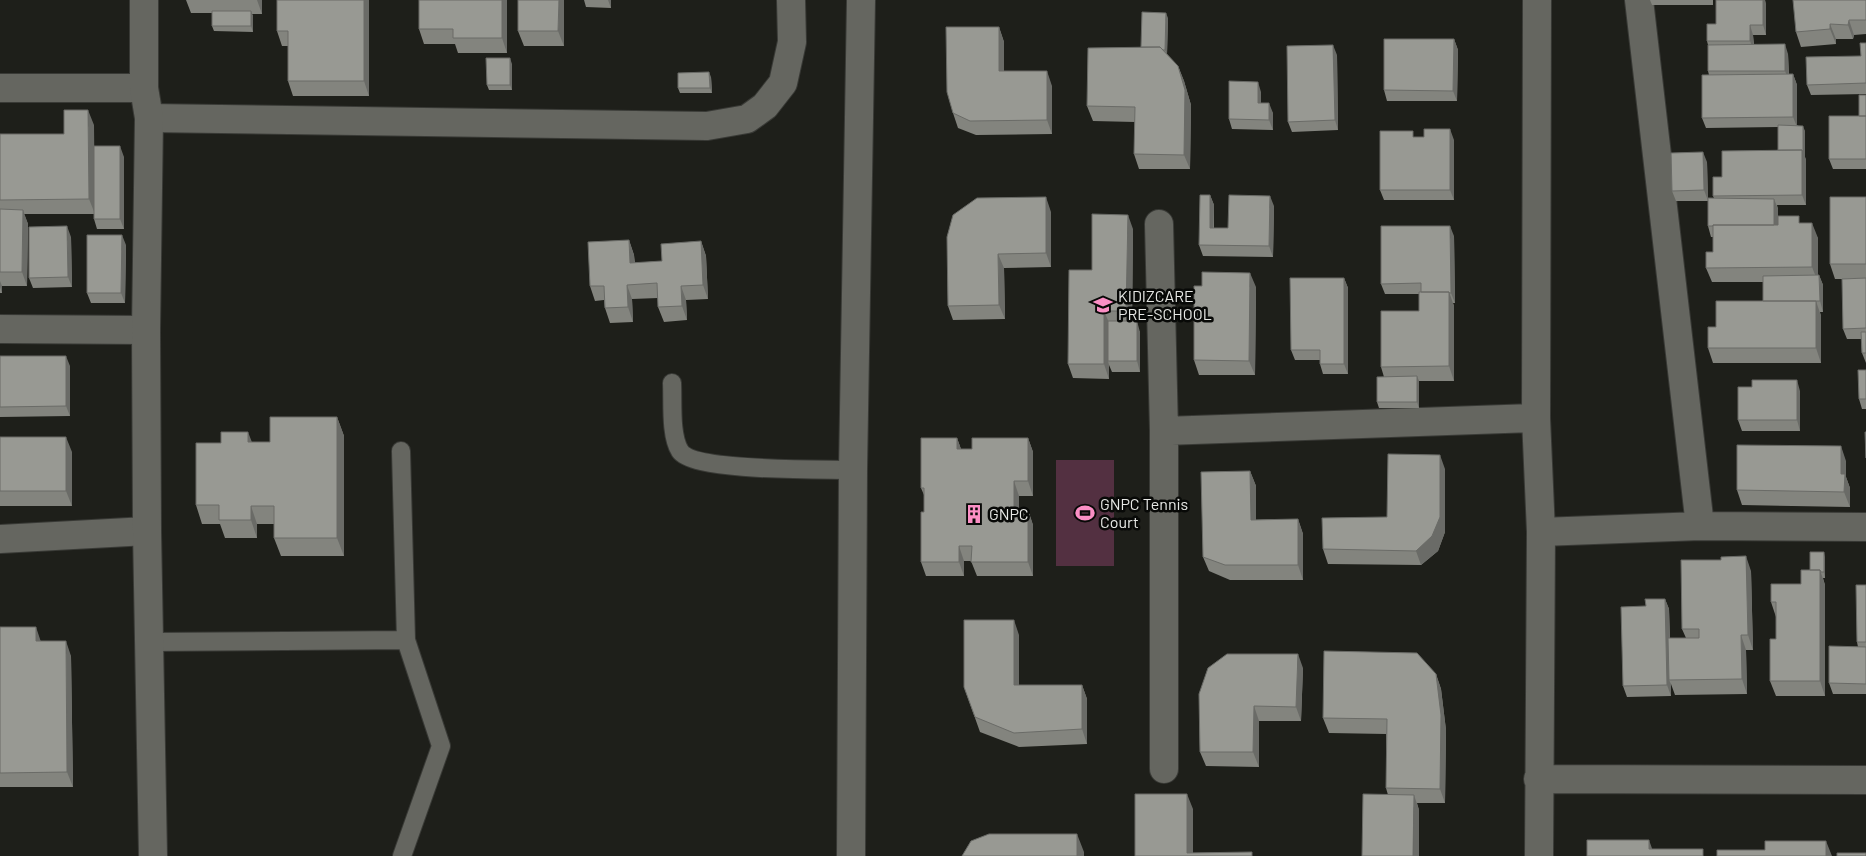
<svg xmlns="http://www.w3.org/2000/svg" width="1866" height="856" font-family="Barlow,sans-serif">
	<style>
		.green { fill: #533041 }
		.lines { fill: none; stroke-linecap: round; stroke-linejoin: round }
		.service-casing { stroke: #393a36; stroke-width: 20 }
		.minor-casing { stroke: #393a36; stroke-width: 30 }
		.tertiary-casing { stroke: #393a36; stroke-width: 30 }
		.service { stroke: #656660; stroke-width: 18 }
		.minor { stroke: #656660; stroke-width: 28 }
		.tertiary { stroke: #656660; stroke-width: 28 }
		.wall { fill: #83847e }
		.shaded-wall { fill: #6a6b67 }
		.building { fill: #989993; stroke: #6a6b67 }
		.labels { text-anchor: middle; stroke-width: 5; stroke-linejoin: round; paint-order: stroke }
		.poi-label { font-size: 16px; fill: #e8e9e6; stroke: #080907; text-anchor: start }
	</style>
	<rect width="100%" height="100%" fill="#1e1f1a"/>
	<path class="green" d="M1056,460h58v106h-58z"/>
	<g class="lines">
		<g class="service-casing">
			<path id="service" d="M672,383c1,19 -2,52 8,68 14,21 144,18 173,19
				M401,451l5,189 35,106 -39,110
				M149,642l257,-2"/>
		</g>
		<g class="minor-casing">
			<path id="minor" d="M1537,0l-1,418 5,114 -2,324
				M1639,0l61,526
				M0,88h144
				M149,118l558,8 40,-7 18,-13 18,-23 9,-41 -1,-42
				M1159,224l5,207v338
				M0,329l146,1
				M1164,431l372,-13
				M1541,532l159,-6 166,1
				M0,539l147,-8
				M1538,779l328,1
				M851,856l2,-386 8,-470"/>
		</g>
		<g class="tertiary-casing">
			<path id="tertiary" d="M144,0v88l5,30 -3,212 1,201 6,325"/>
		</g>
		<use href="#service" class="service"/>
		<use href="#minor" class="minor"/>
		<use href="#tertiary" class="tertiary"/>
	</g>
	<path class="wall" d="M186,0h76v14h-10l1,2v16l-39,-1 -2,-5v-13h-21z
		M369,0v96h-76l-5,-15v-35h-6l-5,-15z
		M507,0v53h-49l-3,-9h-31l-5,-15z
		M564,0v46h-40l-6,-15z
		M584,0h27v8l-25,-1z
		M1650,0h63v5h-61z
		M1716,0h49l1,5v30h-13l1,9 34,10 1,20h4l4,11v40l8,6v26l1,3v45h-29l1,4v16l24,-2 16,15v37h1l4,10v27h-3l1,4v47h-108l-5,-15 8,-21 47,-26v-19h-51l-6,-14 7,-16v-15h-2l-3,-11 6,-28 -1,-2 9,-19 56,-27v-23l-72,1 -4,-10 7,-43 -1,-4v-26l-1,-4 9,-17z
		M1866,0v34l-12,1 -1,4h-17v5l-35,3 -5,-15z
		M1168,18l-1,36 11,12 6,15 7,24 -1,64h-51l-5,-15 1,-32 -42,-1 -6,-15z
		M999,27l5,15v29l48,15v48l-76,1 -18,-7 -5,-15z
		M1454,39l4,11 -1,51h-70l-3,-11z
		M1866,43v51l-55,1 -4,-10 54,-29z
		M1337,55l1,75 -46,2 -4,-10z
		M512,64v26h-23l-2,-5z
		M711,77l1,16h-32l-2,-5z
		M1261,92v11l12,10v17l-41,-1 -3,-10z
		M1866,95v74h-33l-4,-10 30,-43z
		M94,125v21l30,11v72h-27l-3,-10v-5h-70l4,10 -1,62h-25v7h-2v-159h64z
		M1415,137l39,3v60h-70l-4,-10z
		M1707,162l1,39h-32l-4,-10z
		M1210,195l4,10v23h14l46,-22 -1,51 -70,-1 -4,-11z
		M1866,197v166l-4,-10 -1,-14h-14l-4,-10 1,-50h-9l-5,-15z
		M1051,212v55l-47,1 1,51 -52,1 -5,-14 -1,-69z
		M1133,229l-1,92 8,11v40h-28l-3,-7v14l-36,-1 -5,-14 24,-94z
		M1454,236l1,67h-2l1,3v75h-35v27h-40l-2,-6 7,-25 -3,-10 38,-56v-17h-34l-4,-10z
		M71,237l1,50 -39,1 -4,-10z
		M629,240l5,15 1,8 27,-2 39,-20 5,15 2,43 -22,1 1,20 -23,2 -6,-15v-9l-26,1 1,23 -23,1 -5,-15 -1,-8 -9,1 -5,-15z
		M126,245l-1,58h-34l-4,-10z
		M1344,278l4,10v86h-25l-3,-10v-4h-25l-4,-10z
		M1202,286l54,1 -1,88h-56l-5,-15z
		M0,356l70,10v50l-70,1z
		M1866,370v39h-4l-3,-10z
		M1752,387l48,4v40h-58l-4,-11z
		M337,417l7,19v120h-63l-7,-18v-14h-17v14h-32l-5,-14h-18l-6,-19 56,-63h18z
		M0,437l72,15v54h-72z
		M957,438l4,11h11l56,-11 5,14v44h-14v14h9l5,15v51h-56l-6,-15h-7v15h-38l-5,-14 3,-50v-17l-3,-7z
		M1846,461v16l4,11v19l-108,-2 -5,-15z
		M1445,469v63l-7,19 -17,14 -93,-1 -5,-15 64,-32z
		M1250,471l6,15v34l42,-1 5,15v46h-73l-21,-9 -6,-14z
		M1825,557v21h-2l2,7v111h-49l-6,-15 6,-42v-22l-5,-15 30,-18 9,-14z
		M1751,571l2,79h-7l1,44 -72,1 -4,-11v12l-44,1 -4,-11 23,-80 19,-7 4,10 1,29h16l-4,-9z
		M1866,585v109h-33l-4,-11 29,-36 -1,-5z
		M0,627l41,14 30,15 2,131h-73z
		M1019,635v50h63l5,14v45l-68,3 -39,-15 -16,-45z
		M1303,668l-2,53h-42v46l-53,-1 -6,-14 -1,-58z
		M1436,674l5,15 5,41 -1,73h-28l2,7 -31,-15 -2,-7v-54l-57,-1 -6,-15z"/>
	<path class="shaded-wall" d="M257,0h5v14z
		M364,0h5v96l-5,-15z
		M502,0h5v53l-5,-15z
		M559,0h5v46l-6,-15z
		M608,0h3v8z
		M1763,0h2l1,5v30l-3,-10z
		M251,11l2,5v16l-2,-6z
		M1166,13l2,5 -1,37 -2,-5z
		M1849,20l5,15 -1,4 -5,-14z
		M1830,24l6,15v5l-6,-15z
		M1750,25l3,10 1,16 -4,-10z
		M999,27l5,15v44l-5,-15z
		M1454,39l4,11 -1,51 -4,-10z
		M1785,44l3,10 1,27 -4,-10z
		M1333,45l4,10 1,75 -3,-10z
		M510,58l2,6v26l-2,-5z
		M1178,66l6,15 7,24 -1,64 -6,-14z
		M1047,71l5,15v48l-5,-14z
		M709,72l2,5 1,16 -2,-5z
		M1793,74l4,11v42l-4,-10z
		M1258,82l3,10v21l-3,-10z
		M1269,103l4,10v17l-4,-10z
		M88,110l6,15 1,89 -6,-15z
		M1803,126l2,5v26l1,3v45l-4,-10v-45z
		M1450,129l4,11v60l-4,-10z
		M120,146l4,11v72l-4,-10z
		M1703,152l4,10 1,39 -4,-11z
		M1210,195l4,10 -1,33 -3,-10z
		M1270,196l4,10 -1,51 -4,-11z
		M1046,197l5,15v55l-5,-14z
		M1774,199l4,10v29l-4,-11z
		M23,210l5,14 -1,62 -5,-14z
		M1128,215l5,14 -1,97 -6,-15z
		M1812,223l6,15v44l-6,-15z
		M67,226l4,11 1,50 -4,-10z
		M1450,226l4,10 1,67 -4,-10z
		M122,235l4,10 -1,58 -4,-10z
		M629,240l5,15 1,23 -5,-15z
		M701,241l5,15 2,43 -5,-14z
		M998,254l6,14 1,51 -6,-14z
		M1250,273l6,14 -1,88 -6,-14z
		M1819,275l4,10v27l-3,-11z
		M1344,278l4,10v86l-4,-10z
		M0,281l2,5v7l-2,-6z
		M627,285l5,14 1,23 -5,-15z
		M681,286l5,14 1,20 -5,-14z
		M1449,292l5,14v75l-5,-15z
		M1816,301l5,15v47l-5,-15z
		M1104,311l6,14 -2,36 1,4v14l-5,-15z
		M1137,321l3,11v40l-3,-11z
		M66,356l4,10v50l-4,-10z
		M1417,376l2,5v27l-2,-6z
		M1797,380l3,11v40l-3,-11z
		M337,417l7,19v120l-7,-18z
		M248,432l7,18 -7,-8z
		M66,437l6,15v54l-6,-15z
		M957,438l5,14 -5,-3z
		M1028,438l5,14v44l-5,-15z
		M1841,446l5,15v16l4,11v19l-6,-15 -3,-18z
		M1440,455l5,14v63l-7,19 -17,14 -5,-14z
		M1250,471l6,15v48l-5,-14z
		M1014,481l5,15v29l-5,-15z
		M251,506l6,18v14l-6,-18z
		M1028,510l5,15v51l-5,-14z
		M1298,519l5,15v46l-5,-15z
		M959,546l5,15v15l-5,-14z
		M1824,552l1,5v21l-1,-6z
		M1746,556l5,15 2,79 -5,-15z
		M1820,570l5,15v111l-5,-15z
		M1665,599l4,10 2,71h-2l2,4v12l-4,-11z
		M1014,620l5,15v64l-5,-14z
		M36,627l5,15 -5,-1z
		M1741,635l5,15 1,44 -5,-15z
		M66,641l5,15 2,131 -6,-15z
		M1298,654l5,14 -2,53 -5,-14z
		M1436,674l5,15 5,41 -1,73 -5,-14z
		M1082,685l5,14v45l-5,-15z
		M1254,706l5,15v46l-6,-15z
		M1187,794l6,15v47l-6,-3z
		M1414,795l5,15v46h-6z
		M1077,834l7,18v4h-7z
		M1649,840l5,14 -5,-5z
		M1826,841l6,15h-6z"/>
	<path class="building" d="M277,0h87v81h-76v-50h-11z
		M419,0h83v38h-49v-9h-34z
		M518,0h41l-1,31h-40z
		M1716,0h47v25h-13v16h-43v-17h9z
		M1793,0h73v20h-17l-1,5 -18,-1v5l-34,3z
		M212,11h39v15h-39z
		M1142,12l24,1 -1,37h-2l-3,-3h-19z
		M946,27h53v44h48v49l-77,1 -17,-8 -6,-21z
		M1384,39h70l-1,52 -69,-1z
		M1860,43h6v40l-59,2 -1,-28 55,-1z
		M1785,44v27h-77v-26z
		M1333,45l2,75 -47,2 -1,-76z
		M1160,47l18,19 7,24 -1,65 -50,-1 1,-47 -48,-1 1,-58z
		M486,58h24v27h-23z
		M709,72l1,16h-32v-15z
		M1793,74v43l-91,1v-43z
		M1229,81l29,1v21h11v17l-40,-1z
		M1859,95h7v21h-7z
		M64,110h24l1,89 -89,1v-66h64z
		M1829,116h37v43h-37z
		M1778,125l25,1v26l-1,-2h-24z
		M1424,129h26v61h-70v-59h33v6h11z
		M94,146h26v73h-26z
		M1802,150v45l-89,1v-19h9v-26z
		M1703,152l1,38 -32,1 -1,-38z
		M1200,195h10v33h18l1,-33 41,1 -1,50 -70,-1z
		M1046,197v56l-48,1 1,51 -51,1 -1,-69 6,-22 24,-17z
		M1830,197h36v67h-36z
		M1708,198l66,1v26h-61v1h-5z
		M0,209l23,1 -1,62h-22z
		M1092,214l36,1 -2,96h-22v53h-36l1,-94h23z
		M1778,216h21v7h13v44l-106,1v-16h7v-27h65z
		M67,226l1,51 -39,1v-51z
		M1381,226h69l1,67h-2v-1h-28v-9l-40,1z
		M87,235h35l-1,58h-34z
		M629,240l1,23 32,-2 -1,-17 40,-3 2,44 -22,1 1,20 -24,1 -1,-24 -30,2 1,22 -23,1 -1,-22h-14l-2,-44z
		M1202,272l48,1 -1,88 -55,-1v-74h8z
		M1819,275l1,26h-57v-25z
		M1290,278h54v86h-24v-14h-29z
		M1866,278v50l-23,1 -1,-50z
		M1419,292h30v74l-68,1v-56h38z
		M1716,301h100v47h-108v-21h8z
		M1108,321h29v40h-29z
		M1861,332h5v21h-4z
		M0,356h66v50l-66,1z
		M1858,370h8v29h-7z
		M1417,376v26h-40v-25z
		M1752,380h45v40h-59v-33h14z
		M270,417h67v121h-63v-32h-23v14h-32v-15h-23v-62h25v-11h27v10h22z
		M1865,432h1v26z
		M0,437h66v54h-66z
		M921,438h36v11h15v-11h56v43h-14v29h14v52h-57l1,-16h-13v16h-38v-50h3v-24h-3z
		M1737,445l104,1v28h4l-1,18 -107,-2z
		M1388,454l52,1v62l-8,19 -16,15 -93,-2 -1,-31 65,-1z
		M1250,471l1,49 47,-1v46h-73l-22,-8 -2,-85z
		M1810,552h14v20h-3l-1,-2h-10z
		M1746,556l2,79h-7l1,44 -73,1 -1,-42h31v-9h-17l-1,-69h40v-3z
		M1801,570h19v111h-50v-42h6v-37h-5v-18h30z
		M1856,585h10v57h-9z
		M1645,599h20l2,86 -44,1 -2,-79 25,-1z
		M964,620h50v65h68v44l-68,4 -39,-16 -11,-30z
		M0,627h36v14h30l1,131 -67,1z
		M1829,646l37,1v37l-37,-1z
		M1324,651l93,2 19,21 5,41 -1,74 -54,-1 1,-69 -64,-1z
		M1227,654h71l-2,53 -42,-1 -1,46h-53l-1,-58 9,-26z
		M1135,794h52v59l65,-1v4h-117z
		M1363,794l51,1 -1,61h-51z
		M989,834h88v22h-115l9,-15z
		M1587,840h62v9h54v7h-116z
		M1765,841h61v15h-109v-6h48z
		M1837,853h29v3h-29z"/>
	<defs>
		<g id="school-bare" transform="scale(1.5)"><path d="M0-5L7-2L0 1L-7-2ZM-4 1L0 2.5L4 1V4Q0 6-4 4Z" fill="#fb8fc5" stroke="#080907" stroke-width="2.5" paint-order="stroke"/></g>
		<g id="stadium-bare" transform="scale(1.5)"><path d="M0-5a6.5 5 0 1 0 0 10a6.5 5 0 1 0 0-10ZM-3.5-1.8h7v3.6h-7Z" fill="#fb8fc5" stroke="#080907" stroke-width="2.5" paint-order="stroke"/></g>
		<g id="building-bare" transform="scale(1.5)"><path d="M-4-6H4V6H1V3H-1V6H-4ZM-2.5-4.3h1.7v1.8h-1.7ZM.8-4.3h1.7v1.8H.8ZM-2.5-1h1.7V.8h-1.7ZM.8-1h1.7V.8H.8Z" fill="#fb8fc5" stroke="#080907" stroke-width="2.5" paint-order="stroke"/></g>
	</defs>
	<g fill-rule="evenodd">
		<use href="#school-bare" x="1103" y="305"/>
		<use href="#stadium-bare" x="1085" y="513"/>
		<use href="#building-bare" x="974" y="514"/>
	</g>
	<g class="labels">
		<g class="poi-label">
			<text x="1118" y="302">KIDIZCARE<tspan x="1118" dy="18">PRE-SCHOOL</tspan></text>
			<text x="1100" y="510">GNPC Tennis<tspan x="1100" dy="18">Court</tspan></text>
			<text x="989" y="520">GNPC</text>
		</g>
	</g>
</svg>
